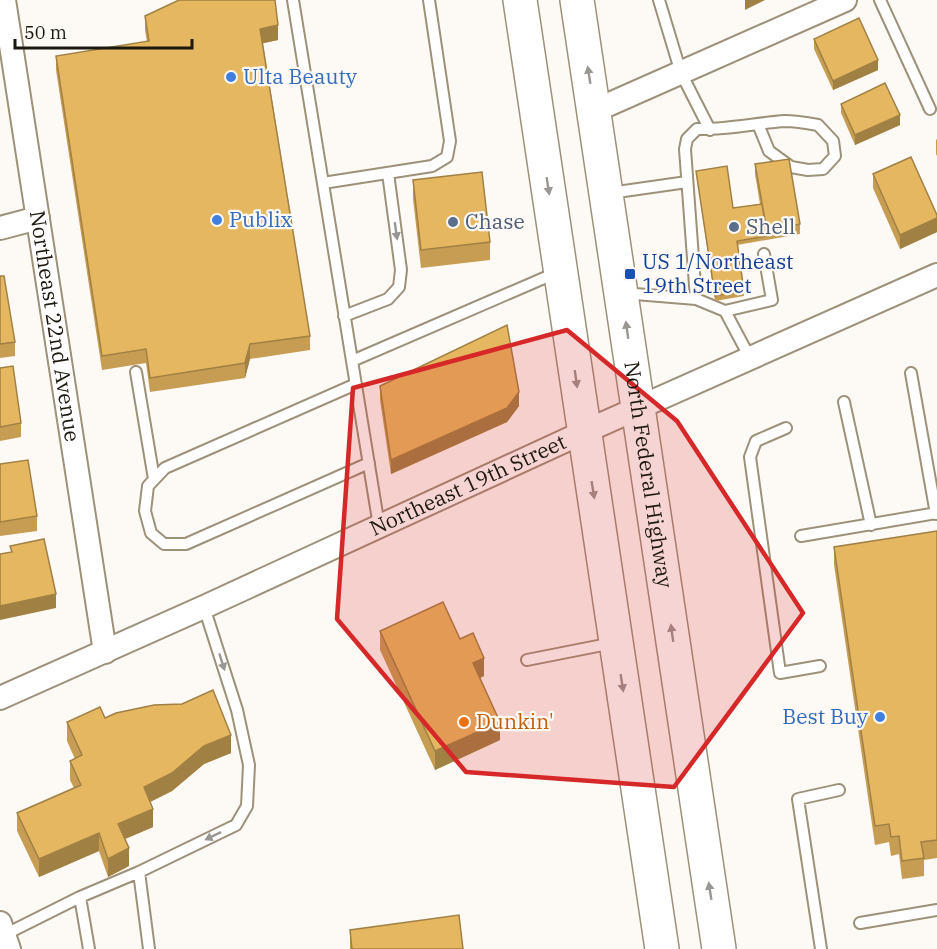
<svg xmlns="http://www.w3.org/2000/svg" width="937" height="949" font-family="'IBM Plex Serif',serif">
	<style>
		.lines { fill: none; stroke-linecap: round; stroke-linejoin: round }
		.lane-casing { stroke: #9e917a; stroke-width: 14 }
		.street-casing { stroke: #9e917a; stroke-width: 26 }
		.primary-casing { stroke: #9e917a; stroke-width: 36 }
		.lane { stroke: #fff; stroke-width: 10 }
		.street { stroke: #fff; stroke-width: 22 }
		.primary { stroke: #fff; stroke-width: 33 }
		.wall { fill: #c69d53 }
		.shaded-wall { fill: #a18044 }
		.building { fill: #e6b761; stroke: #a18044; stroke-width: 1.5 }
		.oneway { fill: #999793 }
		.marked { fill: #d62828; fill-opacity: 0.2; stroke: #d62828; stroke-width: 4.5; stroke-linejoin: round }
		.shop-dot { fill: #3f7fe0; stroke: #fdfaf6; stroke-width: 2 }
		.service-dot { fill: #5c6f8a; stroke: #fdfaf6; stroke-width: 2 }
		.transit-dot { fill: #1a4fb4; stroke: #fdfaf6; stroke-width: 2 }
		.food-dot { fill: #e8710a; stroke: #fdfaf6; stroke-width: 2 }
		.labels { text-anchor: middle; stroke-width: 4.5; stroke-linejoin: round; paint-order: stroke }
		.shop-label { font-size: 21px; fill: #366cbe; stroke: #fdfaf6; text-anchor: start }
		.service-label { font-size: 21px; fill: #4e5e75; stroke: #fdfaf6; text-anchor: start }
		.transit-label { font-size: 21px; fill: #164399; stroke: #fdfaf6; text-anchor: start }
		.street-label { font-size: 21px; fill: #1d180f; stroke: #fdfaf6 }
		.food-label { font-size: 21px; fill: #c56008; stroke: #fdfaf6; text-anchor: start }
	</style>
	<rect width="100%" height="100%" fill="#fdfaf6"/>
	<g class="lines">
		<g class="lane-casing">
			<path id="lane" d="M293,0l86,526
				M659,0l22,73 29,57
				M880,0l50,109
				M323,183l109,-17 15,-9 3,-16 -21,-141
				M610,193l77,-11
				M623,293l73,6 29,12
				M696,299l-11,-150 2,-10 10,-10c30,1 59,-6 88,-8 11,0 22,2 33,4l15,16 2,15 -12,13 -15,1 -17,-3 -22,-16 -11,-27
				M344,316l44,-17 11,-12 2,-17 -13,-97
				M750,358l-25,-47 47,-11 -8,-46
				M352,361l206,-89
				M136,372l18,107
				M911,373l25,141
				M356,384l-191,84 -17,18 -3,25 6,22 13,11h22l183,-81
				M844,402l27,123
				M786,428l-30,13 -6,16 30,216 40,-7
				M801,536l136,-23
				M527,660l86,-17
				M139,872l97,-47 11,-19 2,-41 -12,-55 -33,-103
				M80,897l9,52
				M860,923l77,-13
				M4,935l76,-38 59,-25 10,77
				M821,949l-23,-150 41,-9"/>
		</g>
		<g class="street-casing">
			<g id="street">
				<path id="s1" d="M4,0l101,652"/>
				<path d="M594,111l251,-111"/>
				<path d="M0,228l38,-10"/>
				<path id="s2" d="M0,698l204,-91 380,-175 353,-157"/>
				<path d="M0,923l9,26"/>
			</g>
		</g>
		<g class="primary-casing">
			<g id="primary">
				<path d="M520,0l142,949"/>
				<path id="s3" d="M577,0l142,949"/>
			</g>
		</g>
		<use href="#lane" class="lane"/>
		<use href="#street" class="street"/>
		<use href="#primary" class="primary"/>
	</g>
	<path class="wall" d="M145,16l133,24 -15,3 47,293v14l-60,9 -5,19 -95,14 -4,-29 -44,7 -46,-300v-14l91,-14 -2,-12z
		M814,39l64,31 -45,20 -19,-41z
		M841,104l59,21 -45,20 -14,-32z
		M937,139v17l-1,-2v-14z
		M755,164l45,60v10l-63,11 7,51 -29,5 -19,-130 37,37 27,-4 -5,-30z
		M873,174l64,41v17l-37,17 -27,-61z
		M413,180l77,62v18l-69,8 -8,-69z
		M0,276l15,66v14l-15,2z
		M0,368l21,55v14l-21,4z
		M380,386l139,20 -12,16 -116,52 -11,-74z
		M0,464l37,52v15l-37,5z
		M937,531v327l-13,2v16l-22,3 -3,-25 -8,2 -2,-14 -14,3 -41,-280v-18z
		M380,631l80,8 24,37 -4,2 20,62 -65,30 -55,-120z
		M105,718l126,35 -27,11 -32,27 -22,11 3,25 -28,12 4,27 -21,11 -9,-26 -60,26 -22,-46v-18l57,-25 -4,-8v-19l5,-2 -8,-18v-19z
		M350,930l113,19h-113z"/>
	<path class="shaded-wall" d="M745,0h20l-20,10z
		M278,25v15l-18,4v-15z
		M878,60v10l-45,20v-9z
		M900,115v10l-45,20v-10z
		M937,218v14l-37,17v-14z
		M250,344v15l-5,19v-15z
		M519,392v14l-12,16 -116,52v-14z
		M56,594v14l-56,12v-14z
		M484,658v18l-11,5v-18z
		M500,722v18l-65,30v-19z
		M231,735v18l-27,11 -32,27 -28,14v-18l60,-41z
		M153,809v18l-35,15v-18z
		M99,833v18l-60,26v-18z
		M129,848v18l-21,11v-18z"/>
	<path class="building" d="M179,0h96l3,25 -18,4 50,307 -60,8 -5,19 -95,15 -4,-29 -44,7 -46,-300 93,-15 -4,-25z
		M859,18l19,42 -45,21 -19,-42z
		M885,83l15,32 -45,20 -14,-31z
		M911,157l26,58v3l-37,17 -27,-61z
		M789,159l11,65 -33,7 -12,-67z
		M727,166l6,42 29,-4 5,32 -30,5 7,50 -29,5 -19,-125z
		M482,172l8,70 -69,8 -8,-70z
		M0,276h4l11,66 -15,2z
		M507,325l12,67 -12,16 -116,52 -11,-74z
		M13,366l8,57 -21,4v-59z
		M28,460l9,56 -37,6v-58z
		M937,531v309l-16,2 3,16 -22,3 -3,-25 -8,1 -2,-13 -14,2 -41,-279z
		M44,539l12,55 -56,12v-52l12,-2 -2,-6z
		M443,602l17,37 13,-6 11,25 -11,5 27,59 -65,29 -55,-120z
		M213,690l18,45 -27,11 -32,27 -28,14 9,22 -35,15 11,24 -21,11 -9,-26 -60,26 -22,-46 64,-28 -11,-24 12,-6 -15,-33 33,-15 5,11 11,-5 38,-8 28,-1z
		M459,915l4,34h-111l-2,-19z"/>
	<defs><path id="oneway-solid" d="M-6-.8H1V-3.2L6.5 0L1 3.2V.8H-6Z" transform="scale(1.5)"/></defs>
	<g class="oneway">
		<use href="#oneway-solid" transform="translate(589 75) rotate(-99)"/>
		<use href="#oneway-solid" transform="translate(548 186) rotate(81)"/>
		<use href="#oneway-solid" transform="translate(396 231) rotate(82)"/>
		<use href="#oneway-solid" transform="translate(627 330) rotate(-98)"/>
		<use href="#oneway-solid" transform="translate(576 379) rotate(82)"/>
		<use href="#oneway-solid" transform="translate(593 490) rotate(81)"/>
		<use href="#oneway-solid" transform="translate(672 633) rotate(-98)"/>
		<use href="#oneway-solid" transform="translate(222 662) rotate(72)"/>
		<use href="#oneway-solid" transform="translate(622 683) rotate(81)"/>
		<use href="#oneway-solid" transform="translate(213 836) rotate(154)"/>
		<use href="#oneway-solid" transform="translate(710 891) rotate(-99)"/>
	</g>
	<path class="marked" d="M567,330l110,91 126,192 -129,174 -208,-15 -129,-153 16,-231z"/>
	<g class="shop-dot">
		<circle cx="231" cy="77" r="6"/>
		<circle cx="217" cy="220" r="6"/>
		<circle cx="880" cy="717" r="6"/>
	</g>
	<g class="service-dot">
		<circle cx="453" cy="222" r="6"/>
		<circle cx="734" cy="227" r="6"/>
	</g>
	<rect class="transit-dot" x="624" y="268" width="12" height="12" rx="3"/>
	<circle class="food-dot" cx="464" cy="722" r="6"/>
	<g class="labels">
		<g class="shop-label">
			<text x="243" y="84">Ulta Beauty</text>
			<text x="229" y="227">Publix</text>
			<text x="868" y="724" text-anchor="end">Best Buy</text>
		</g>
		<g class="service-label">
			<text x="465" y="229">Chase</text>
			<text x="746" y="234">Shell</text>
		</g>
		<g class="transit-label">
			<text x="642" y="269">US 1/Northeast<tspan x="642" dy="24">19th Street</tspan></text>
		</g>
		<g class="street-label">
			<text dy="7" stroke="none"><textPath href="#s1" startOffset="330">Northeast 22nd Avenue</textPath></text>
			<text dy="7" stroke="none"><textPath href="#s3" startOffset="480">North Federal Highway</textPath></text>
			<text dy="7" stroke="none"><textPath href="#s2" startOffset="514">Northeast 19th Street</textPath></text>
		</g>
		<g class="food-label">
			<text x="476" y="729">Dunkin'</text>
		</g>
	</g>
	<path d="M15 39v9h177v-9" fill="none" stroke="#1d180f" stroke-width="3"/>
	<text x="24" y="39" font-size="18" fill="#1d180f" stroke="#fdfaf6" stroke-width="4.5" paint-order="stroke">50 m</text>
</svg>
